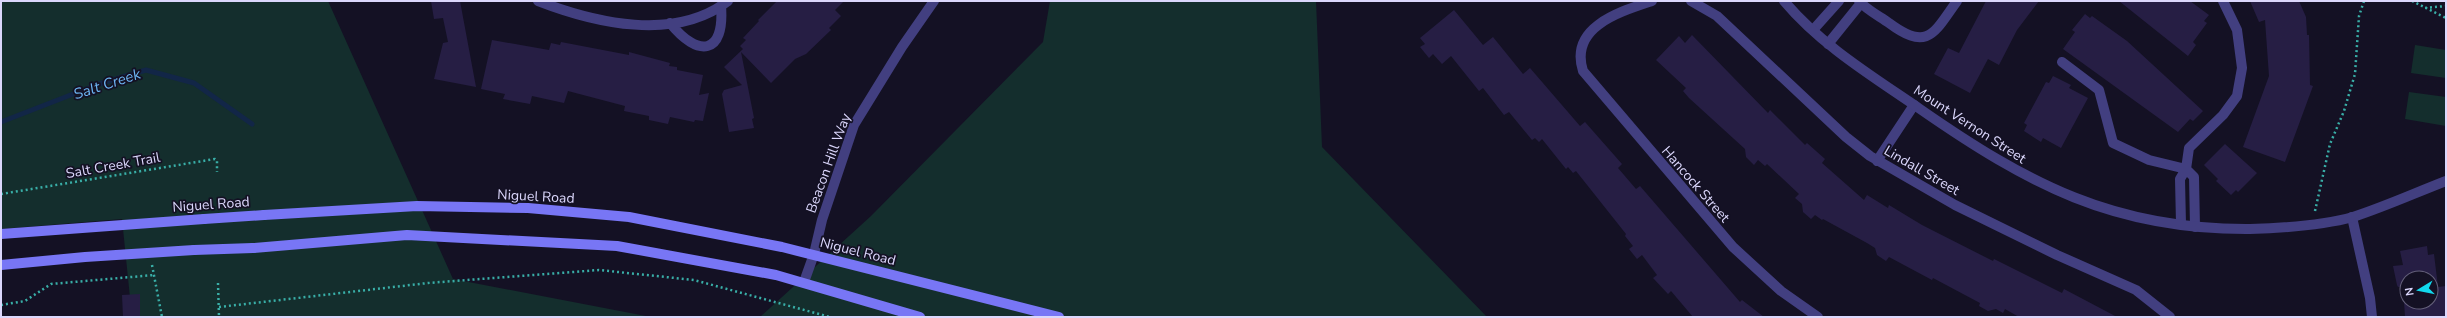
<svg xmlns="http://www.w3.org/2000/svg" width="2447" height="318" font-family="'Nunito Sans',sans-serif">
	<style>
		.green { fill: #142e2d }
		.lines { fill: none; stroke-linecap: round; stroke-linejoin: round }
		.stream { stroke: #122647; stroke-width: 5 }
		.building { fill: #261e44; fill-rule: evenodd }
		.path { stroke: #39aea7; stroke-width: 2.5; stroke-dasharray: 2 3; stroke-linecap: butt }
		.minor { stroke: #423f80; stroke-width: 10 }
		.tertiary { stroke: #423f80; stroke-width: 10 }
		.secondary { stroke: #7876f5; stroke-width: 10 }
		.secondary-bridge { stroke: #7876f5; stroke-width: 10 }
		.labels { text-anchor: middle; stroke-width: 3.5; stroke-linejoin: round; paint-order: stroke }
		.street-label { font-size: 14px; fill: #dbd7fc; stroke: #141124 }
		.water-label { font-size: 15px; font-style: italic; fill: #6db6f4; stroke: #141124 }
	</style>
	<rect width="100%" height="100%" fill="#141124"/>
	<path class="green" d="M1,1h327l125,278 198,38h-519l-10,-98 -121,10z
		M1050,1h266l6,146 165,170h-727l111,-101 172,-174z
		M2415,45l31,5v28l-35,-5z
		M2409,92l37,5v29l-41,-7z"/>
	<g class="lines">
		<path class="stream" d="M1,122l98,-38 47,-14 48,13 58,41"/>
	</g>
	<path class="building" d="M431,1h29l16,86 -42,-8 9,-36 5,-1 -5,-24 -9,1z
		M777,1h67l-9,9 6,6 -12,12 2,2 -25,24 -11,5 -24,24 -30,-31 13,66 -2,1 2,9 -25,4 -7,-38 2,-4 18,-5 -18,-18 19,-18 -3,-3 6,-6 -3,-2 16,-17 -1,-1z
		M1986,1h53l-22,29 -18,35 -11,-6 -18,34 -36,-19 14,-26 11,5z
		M2119,1h71l19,14 -5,6 3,2 -14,19 3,3 -8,11z
		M2250,1h49l7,16 1,18h2l1,50 3,1 -28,76 -42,-15 26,-71 -4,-56 -6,2z
		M1454,10l29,35 10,-8 30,37 7,-6 50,58 5,-4 37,42 -4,4 18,21 4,-3 100,116 2,-2 22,17h-71l-22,-26 -3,3 -15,-16 4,-3 -15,-20 -5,4 -8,-10 4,-3 -8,-10 1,-2 -50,-63 -3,2 -5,-6 -2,2 -24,-30 -3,3 -4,-4 -3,2 -23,-28 -5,3 -21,-27 -4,3 -28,-35 -9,8 -9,-10 -4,4 -9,-11 5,-3 -5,-6z
		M2085,14l5,4 2,-2 35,25 76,70 -10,10 -3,-2 -12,13 -115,-83 12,-17 -3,-2z
		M1692,35l76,78 2,-3 35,35 2,-2 18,16 -3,4 42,37 3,-5 21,13 1,-3 33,20 71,36 1,-2 68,34 2,-4 53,28h-98l-14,-8 -2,4 -7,-4 -8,2 -9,-5 1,-3 -47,-25 -1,2 -43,-23 -3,4 -9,-6 -2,-7 -8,-5 -44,-24 -1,1 -7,-5 -4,4 -8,-7 -1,-8 -7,-6 4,-4 -32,-30 -2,2 -7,-6 -4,5 -8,-8 -1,-8 -56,-51 -6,-7 3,-3 -30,-28 23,-24 6,7z
		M492,40l57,10 2,-7 9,2 1,-3 68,13v-3l41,11 -1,3 8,1v3l26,5 -4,20 10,-2 -6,28 -8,-1 -1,2 -24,-5 -2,7 -19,-4v-4l-25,-5 1,-5 -57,-15 -4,12 -32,-7 -2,8 -27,-5 2,-5 -24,-5z
		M2053,76l18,9 -2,3 19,10 -27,50 -18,-10 -2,4 -17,-11 3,-6 -3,-2 22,-41 3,1z
		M2225,144l32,29 -19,19 -2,-2 -5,5 -15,-14 2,-2 -14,-14z
		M2427,246l1,9 6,-1 4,33 8,-1v31h-41l-2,-31 -5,1 -1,-2 -4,-19 10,-1 -3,-14zM2407,278h24v24h-24z
		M140,294v23h-17l-1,-22z"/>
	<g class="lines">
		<path class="path" d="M2412,1l34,17
			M2425,8l21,-2
			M1,194l214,-35 2,2v11
			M2315,211l15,-67 14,-33 11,-37 4,-58 5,-15
			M152,265l10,52
			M218,283l1,34
			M1,305l24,-4 26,-17 103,-9
			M219,307l209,-24 171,-13 95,10 136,37"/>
		<path class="minor" d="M538,1c57,22 137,41 190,0
			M1652,1c-33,11 -83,26 -69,70l150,176 48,44 37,26
			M1691,1l26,15 129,121 24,19 85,49 102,50 79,35 34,27
			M1859,1c8,9 20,15 30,22 39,29 45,10 68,-22
			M670,23c28,35 55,32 51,-17
			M1813,30l26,-29
			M1828,44l33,-41
			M2062,62l37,28 14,53 36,17 37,9 8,8 1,50
			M1877,161l37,-56
			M2352,217l18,81 2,19
			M2181,224l-1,-45 6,-10 3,-21 34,-33 14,-19 5,-28 -5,-38 -14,-29"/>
		<path class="tertiary" d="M1784,1c38,45 88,75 136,108 108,75 194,121 330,120 34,-1 70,-3 103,-12 31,-10 62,-24 93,-36
			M804,282l10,-28 8,-34 32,-95 48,-78 32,-46"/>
		<path class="secondary" d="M264,215l153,-9 111,2 101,9 153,30 277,70
			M1,234l203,-15
			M253,248l154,-13 210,11 159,29 144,42
			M1,265l84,-8 109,-7"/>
		<path class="secondary-bridge" d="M204,219l60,-4
			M194,250l59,-2"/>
	</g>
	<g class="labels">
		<g class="street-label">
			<text transform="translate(1970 124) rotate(33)" y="5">Mount Vernon Street</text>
			<text transform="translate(828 163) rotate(-70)" y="5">Beacon Hill Way</text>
			<text transform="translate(113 165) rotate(-10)" y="5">Salt Creek Trail</text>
			<text transform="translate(1922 170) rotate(30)" y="5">Lindall Street</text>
			<text transform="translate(1696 184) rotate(49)" y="5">Hancock Street</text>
			<text transform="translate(536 196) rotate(3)" y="5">Niguel Road</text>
			<text transform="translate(211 204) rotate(-4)" y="5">Niguel Road</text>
			<text transform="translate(858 251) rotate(14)" y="5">Niguel Road</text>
		</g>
		<g class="water-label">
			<text transform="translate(107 84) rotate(-18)" y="5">Salt Creek</text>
		</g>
	</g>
	<rect width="2447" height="318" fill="none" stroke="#dbd7fc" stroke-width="4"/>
	<g transform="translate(2419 290) rotate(260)"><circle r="19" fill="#141124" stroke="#64607a"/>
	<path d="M0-3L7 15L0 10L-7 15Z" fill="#12d8ed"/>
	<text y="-6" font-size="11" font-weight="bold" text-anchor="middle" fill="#dbd7fc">N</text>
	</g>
</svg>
